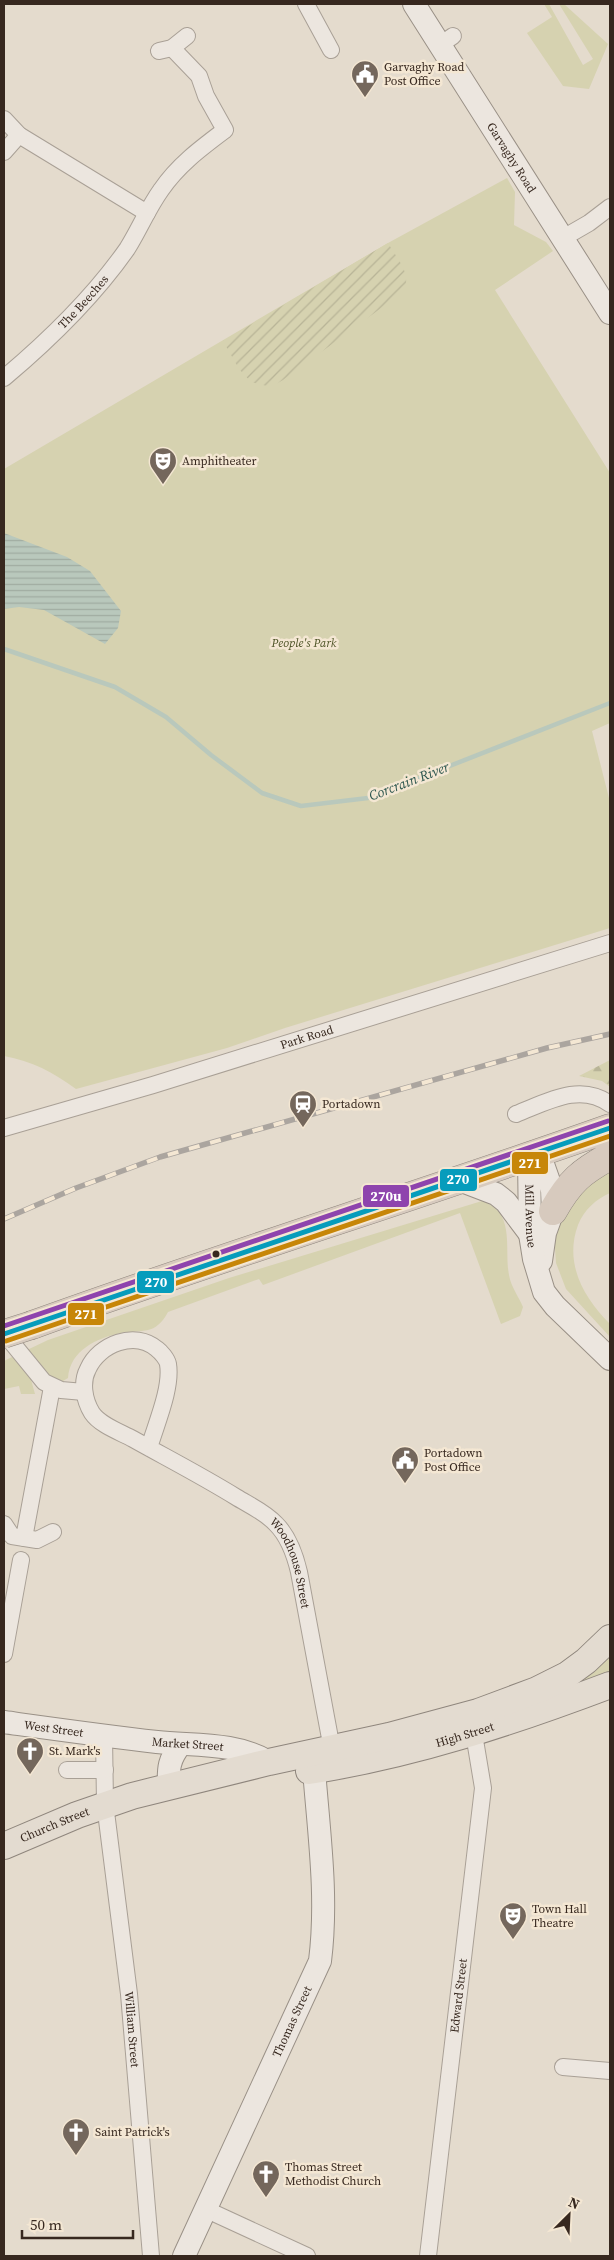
<svg xmlns="http://www.w3.org/2000/svg" width="614" height="2260" font-family="'Source Serif 4',serif">
	<style>
		.green { fill: #d6d2b0 }
		.forest { fill: url(#forest-firs) }
		.garden { fill: url(#garden-furrows) }
		.water { fill: url(#water-rules) }
		.lines { fill: none; stroke-linecap: round; stroke-linejoin: round }
		.stream { stroke: #b9c8bc; stroke-width: 4.5 }
		.street-casing { stroke: #a9a096; stroke-width: 18 }
		.secondary-casing { stroke: #999086; stroke-width: 24 }
		.primary-casing { stroke: #8f867d; stroke-width: 28 }
		.highway-casing { stroke: #8f867d; stroke-width: 29 }
		.street { stroke: #ece6df; stroke-width: 16 }
		.secondary { stroke: #ece6df; stroke-width: 22 }
		.primary { stroke: #e3dbd0; stroke-width: 26 }
		.highway { stroke: #d7cabe; stroke-width: 28 }
		.rail-casing { stroke: #aba59f; stroke-width: 5.5 }
		.rail { stroke: #f4e7d3; stroke-width: 4; stroke-dasharray: 11; stroke-linecap: butt }
		.highway-bridge-casing { stroke: #8f867d; stroke-width: 29; stroke-linecap: butt }
		.highway-bridge { stroke: #d7cabe; stroke-width: 28 }
		.bus-1-casing { stroke: #f4e7d3; stroke-width: 9 }
		.bus-2-casing { stroke: #f4e7d3; stroke-width: 9 }
		.bus-3-casing { stroke: #f4e7d3; stroke-width: 9 }
		.bus-1 { stroke: #069cbc; stroke-width: 5 }
		.bus-2 { stroke: #c78608; stroke-width: 5 }
		.bus-3 { stroke: #8e44ad; stroke-width: 5 }
		.bus-dot { fill: #37281f; stroke: #f4e7d3; stroke-width: 2 }
		.labels { text-anchor: middle; stroke-width: 5; stroke-linejoin: round; paint-order: stroke }
		.poi-label { font-size: 12px; fill: #37281f; stroke: #f4e7d3; text-anchor: start }
		.street-label { font-size: 12px; fill: #37281f; stroke: #f4e7d3 }
		.park-label { font-size: 12px; font-style: italic; fill: #4d5326; stroke: #f4e7d3 }
		.water-label { font-size: 14px; font-style: italic; fill: #2e574f; stroke: #f4e7d3 }
		.line-badge { stroke: #f4e7d3; stroke-width: 2 }
		.badge-label { font-size: 14px; text-anchor: middle; font-weight: bold; fill: #fff }
	</style>
	<defs>
		<pattern id="forest-firs" width="22" height="20" patternUnits="userSpaceOnUse" patternTransform="scale(1.25)"><rect width="22" height="20" fill="#d6d2b0"/><path d="M5 1l3.5 6h-7zM16 11l3.5 6h-7z" fill="#b8b497"/></pattern>
		<pattern id="garden-furrows" width="10" height="10" patternUnits="userSpaceOnUse" patternTransform="scale(1.25)"><rect width="10" height="10" fill="#d6d2b0"/><path d="M-1 1l2-2M0 10L10 0M9 11l2-2" fill="none" stroke="#b8b497"/></pattern>
		<pattern id="water-rules" width="6" height="5" patternUnits="userSpaceOnUse" patternTransform="scale(1.25)"><rect width="6" height="5" fill="#b9c8bc"/><path d="M0 2.5h6" fill="none" stroke="#a0aca1"/></pattern>
	</defs>
	<rect width="100%" height="100%" fill="#e4dbcd"/>
	<path class="green" d="M544,4h5l34,61 10,-6 -34,-55h5l44,40 -19,45 -26,-3 -36,-53 25,-16z
		M507,178l8,14 -1,33 32,17 7,9 -58,39 115,183v250l-18,8 18,71v126l-325,100 -58,20 -151,41c-23,-17 -44,-28 -72,-33v-587l384,-226z
		M610,1160v33c-14,6 -26,17 -32,32 -14,38 5,72 32,99v13l-44,-48 -10,-26 -2,-30 5,-22z
		M482,1201c34,11 22,47 27,74 2,12 10,22 14,32l-3,9 -19,8 -41,-111 -197,72 -4,-6 -91,33c-13,24 -25,17 -47,21 -24,5 -51,17 -53,45l-5,3 -19,-7 -17,-24 21,-10 181,-62z
		M12,1357l18,19 5,18h-14l-2,-8 -15,3v-28z
		M610,1652v24l-43,18 23,-26z"/>
	<path class="forest" d="M610,1060v27l-8,-6 -23,-5z"/>
	<path class="garden" d="M388,243c9,16 25,31 15,49l-120,88 -12,7 -20,-5 -12,-13 -16,-28z"/>
	<path class="water" d="M4,533l63,24 23,14 31,40 -3,17 -13,16 -61,-34 -25,-3 -15,2z"/>
	<g class="lines">
		<path class="stream" d="M4,649l111,38 51,30 45,38 51,38 39,13 67,-8 242,-95"/>
		<g class="street-casing">
			<g id="street">
				<path d="M306,4l25,46"/>
				<path d="M440,45l13,-9"/>
				<path d="M159,51l13,-3 15,-12"/>
				<path d="M4,119l15,16 128,78"/>
				<path d="M4,152l15,-17"/>
				<path d="M563,238l26,-15 21,-16"/>
				<path id="s1" d="M4,378c44,-37 90,-82 123,-129 12,-19 21,-41 34,-59 17,-25 40,-42 64,-60l-19,-34 -7,-20 -27,-28"/>
				<path d="M516,1114c31,-12 64,-32 94,-10"/>
				<path id="s2" d="M4,1128l149,-43 457,-142"/>
				<path d="M4,1333l40,49 17,8 23,2"/>
				<path id="s3" d="M149,1448c7,-24 23,-60 19,-84 -1,-5 -7,-12 -11,-15 -22,-19 -58,-5 -69,20 -7,13 -4,31 4,44 8,12 28,19 41,26 34,19 69,37 103,58 13,8 29,15 40,27 12,12 19,31 23,48l33,177"/>
				<path d="M4,1524l8,12 25,4 16,-8"/>
				<path d="M24,1538l28,-151"/>
				<path d="M4,1654l17,-94"/>
				<path id="s4" d="M104,1736l1,68 24,190 22,262"/>
				<path d="M67,1770h38"/>
				<path d="M563,2067l47,4"/>
				<path d="M205,2209l102,47"/>
				<path id="s5" d="M428,2256l55,-468 -9,-54"/>
			</g>
		</g>
		<g class="secondary-casing">
			<g id="secondary">
				<path id="s6" d="M414,4l196,309"/>
				<path d="M539,1153l13,37 1,21 -8,22 -4,28"/>
				<path id="s7" d="M529,1157l1,77 4,25 10,33 11,14 55,53"/>
				<path d="M462,1181l34,13 10,8 24,32"/>
				<path id="s8" d="M4,1722c51,7 101,14 153,20 38,4 78,0 112,20"/>
				<path d="M169,1787c-1,-19 0,-28 12,-43"/>
				<path id="s9" d="M184,2256l136,-295c8,-63 -1,-127 -6,-191"/>
			</g>
		</g>
		<g class="primary-casing">
			<g id="primary">
				<path id="s10" d="M309,1771c104,-16 203,-49 301,-86"/>
				<path id="s11" d="M4,1846l73,-31 55,-19 137,-34 120,-26 89,-24 59,-22 30,-15 19,-14 24,-23"/>
			</g>
		</g>
		<g class="highway-casing">
			<path id="highway" d="M553,1211c17,-30 28,-39 57,-55
				M32,1325c191,-69 386,-129 578,-197"/>
		</g>
		<use href="#street" class="street"/>
		<use href="#secondary" class="secondary"/>
		<use href="#primary" class="primary"/>
		<use href="#highway" class="highway"/>
		<g class="rail-casing">
			<path id="rail" d="M4,1219l72,-31 84,-31 387,-109 63,-14"/>
		</g>
		<use href="#rail" class="rail"/>
		<g class="highway-bridge-casing">
			<path id="highway-bridge" d="M4,1334l28,-9"/>
		</g>
		<use href="#highway-bridge" class="highway-bridge"/>
		<g class="bus-1-casing">
			<path id="bus-1" d="M4,1334l606,-206"/>
		</g>
		<g class="bus-2-casing">
			<path id="bus-2" d="M6,1341l604,-205"/>
		</g>
		<g class="bus-3-casing">
			<path id="bus-3" d="M4,1326l604,-205"/>
		</g>
		<use href="#bus-1" class="bus-1"/>
		<use href="#bus-2" class="bus-2"/>
		<use href="#bus-3" class="bus-3"/>
	</g>
	<defs>
		<g id="civic-pin" transform="scale(1.4375)"><path d="M0 17L-7.5 6A9.5 9.5 0 1 1 7.5 6Z" fill="#74675c" stroke="#f4e7d3"/><path d="M-.6-6.5H3V-4.5H.6V-3L4-1V1h2V6H-6V1h2V-1L-.6-3ZM-1.2 2.5V6h2.4V2.5Z" fill="#fff"/></g>
		<g id="theatre-pin" transform="scale(1.4375)"><path d="M0 17L-7.5 6A9.5 9.5 0 1 1 7.5 6Z" fill="#74675c" stroke="#f4e7d3"/><path d="M-5-5.5Q0-4 5-5.5V0Q5 5 0 6Q-5 5-5 0ZM-3.3-2.5H-1v1.5H-3.3ZM1-2.5H3.3v1.5H1ZM-2.8 1Q0 5.5 2.8 1Z" fill="#fff"/></g>
		<g id="station-pin" transform="scale(1.4375)"><path d="M0 17L-7.5 6A9.5 9.5 0 1 1 7.5 6Z" fill="#74675c" stroke="#f4e7d3"/><path d="M-3-6H3Q5-6 5-4V2Q5 4 3 4L4.5 6H3L1.5 4h-3L-3 6H-4.5L-3 4Q-5 4-5 2V-4Q-5-6-3-6ZM-3.5-4v3h7v-3ZM-3.5 1v1.5H-2V1ZM2 1v1.5H3.5V1Z" fill="#fff"/></g>
		<g id="church-pin" transform="scale(1.4375)"><path d="M0 17L-7.5 6A9.5 9.5 0 1 1 7.5 6Z" fill="#74675c" stroke="#f4e7d3"/><path d="M-1.2-6h2.4v3.5h3.3v2.4h-3.3V6h-2.4V-.1h-3.3v-2.4h3.3Z" fill="#fff"/></g>
	</defs>
	<g fill-rule="evenodd">
		<use href="#civic-pin" x="365" y="74"/>
		<use href="#theatre-pin" x="163" y="461"/>
		<use href="#station-pin" x="303" y="1104"/>
		<use href="#civic-pin" x="405" y="1460"/>
		<use href="#church-pin" x="30" y="1751"/>
		<use href="#theatre-pin" x="513" y="1916"/>
		<use href="#church-pin" x="76" y="2132"/>
		<use href="#church-pin" x="266" y="2174"/>
	</g>
	<circle class="bus-dot" cx="216" cy="1254" r="4.5"/>
	<g class="labels">
		<g class="poi-label">
			<text x="384" y="71">Garvaghy Road<tspan x="384" dy="14">Post Office</tspan></text>
			<text x="182" y="465">Amphitheater</text>
			<text x="322" y="1108">Portadown</text>
			<text x="424" y="1457">Portadown<tspan x="424" dy="14">Post Office</tspan></text>
			<text x="49" y="1755">St. Mark's</text>
			<text x="532" y="1913">Town Hall<tspan x="532" dy="14">Theatre</tspan></text>
			<text x="95" y="2136">Saint Patrick's</text>
			<text x="285" y="2171">Thomas Street<tspan x="285" dy="14">Methodist Church</tspan></text>
		</g>
		<g class="street-label">
			<text dy="4" stroke="none"><textPath href="#s6" startOffset="182">Garvaghy Road</textPath></text>
			<text dy="4" stroke="none"><textPath href="#s1" startOffset="110">The Beeches</textPath></text>
			<text dy="4" stroke="none"><textPath href="#s2" startOffset="316">Park Road</textPath></text>
			<text dy="4" stroke="none"><textPath href="#s7" startOffset="59">Mill Avenue</textPath></text>
			<text dy="4" stroke="none"><textPath href="#s3" startOffset="492">Woodhouse Street</textPath></text>
			<text dy="4" stroke="none"><textPath href="#s8" startOffset="50">West Street</textPath></text>
			<text dy="4" stroke="none"><textPath href="#s10" startOffset="160">High Street</textPath></text>
			<text dy="4" stroke="none"><textPath href="#s8" startOffset="185">Market Street</textPath></text>
			<text dy="4" stroke="none"><textPath href="#s11" startOffset="55">Church Street</textPath></text>
			<text dy="4" stroke="none"><textPath href="#s5" startOffset="262">Edward Street</textPath></text>
			<text dy="4" stroke="none"><textPath href="#s9" startOffset="258">Thomas Street</textPath></text>
			<text dy="4" stroke="none"><textPath href="#s4" startOffset="295">William Street</textPath></text>
		</g>
		<g class="park-label">
			<text x="304" y="647">People's Park</text>
		</g>
		<g class="water-label">
			<text transform="translate(409 781) rotate(-21)" y="5">Corcrain River</text>
		</g>
	</g>
	<g class="line-badge">
		<rect x="511" y="1151" width="38" height="24" rx="5" fill="#c78608"/>
		<rect x="439" y="1168" width="39" height="24" rx="5" fill="#069cbc"/>
		<rect x="362" y="1184" width="48" height="24" rx="5" fill="#8e44ad"/>
		<rect x="136" y="1270" width="39" height="24" rx="5" fill="#069cbc"/>
		<rect x="67" y="1302" width="38" height="24" rx="5" fill="#c78608"/>
	</g>
	<g class="badge-label">
		<text x="530" y="1168">271</text>
		<text x="458" y="1184">270</text>
		<text x="386" y="1201">270u</text>
		<text x="156" y="1287">270</text>
		<text x="86" y="1319">271</text>
	</g>
	<rect width="614" height="2260" fill="none" stroke="#37281f" stroke-width="10"/>
	<g transform="translate(569 2215) rotate(24)" stroke="#f4e7d3" stroke-width="4" paint-order="stroke">
	<path d="M0-4L9 19L0 12L-9 19Z" fill="#37281f"/>
	<text y="-8" font-size="14" font-weight="bold" text-anchor="middle" fill="#37281f">N</text>
	</g>
	<path d="M22 2230v8h111v-8" fill="none" stroke="#37281f" stroke-width="2.5"/>
	<text x="30" y="2230" font-size="15" fill="#37281f" stroke="#f4e7d3" stroke-width="4" paint-order="stroke">50 m</text>
</svg>
